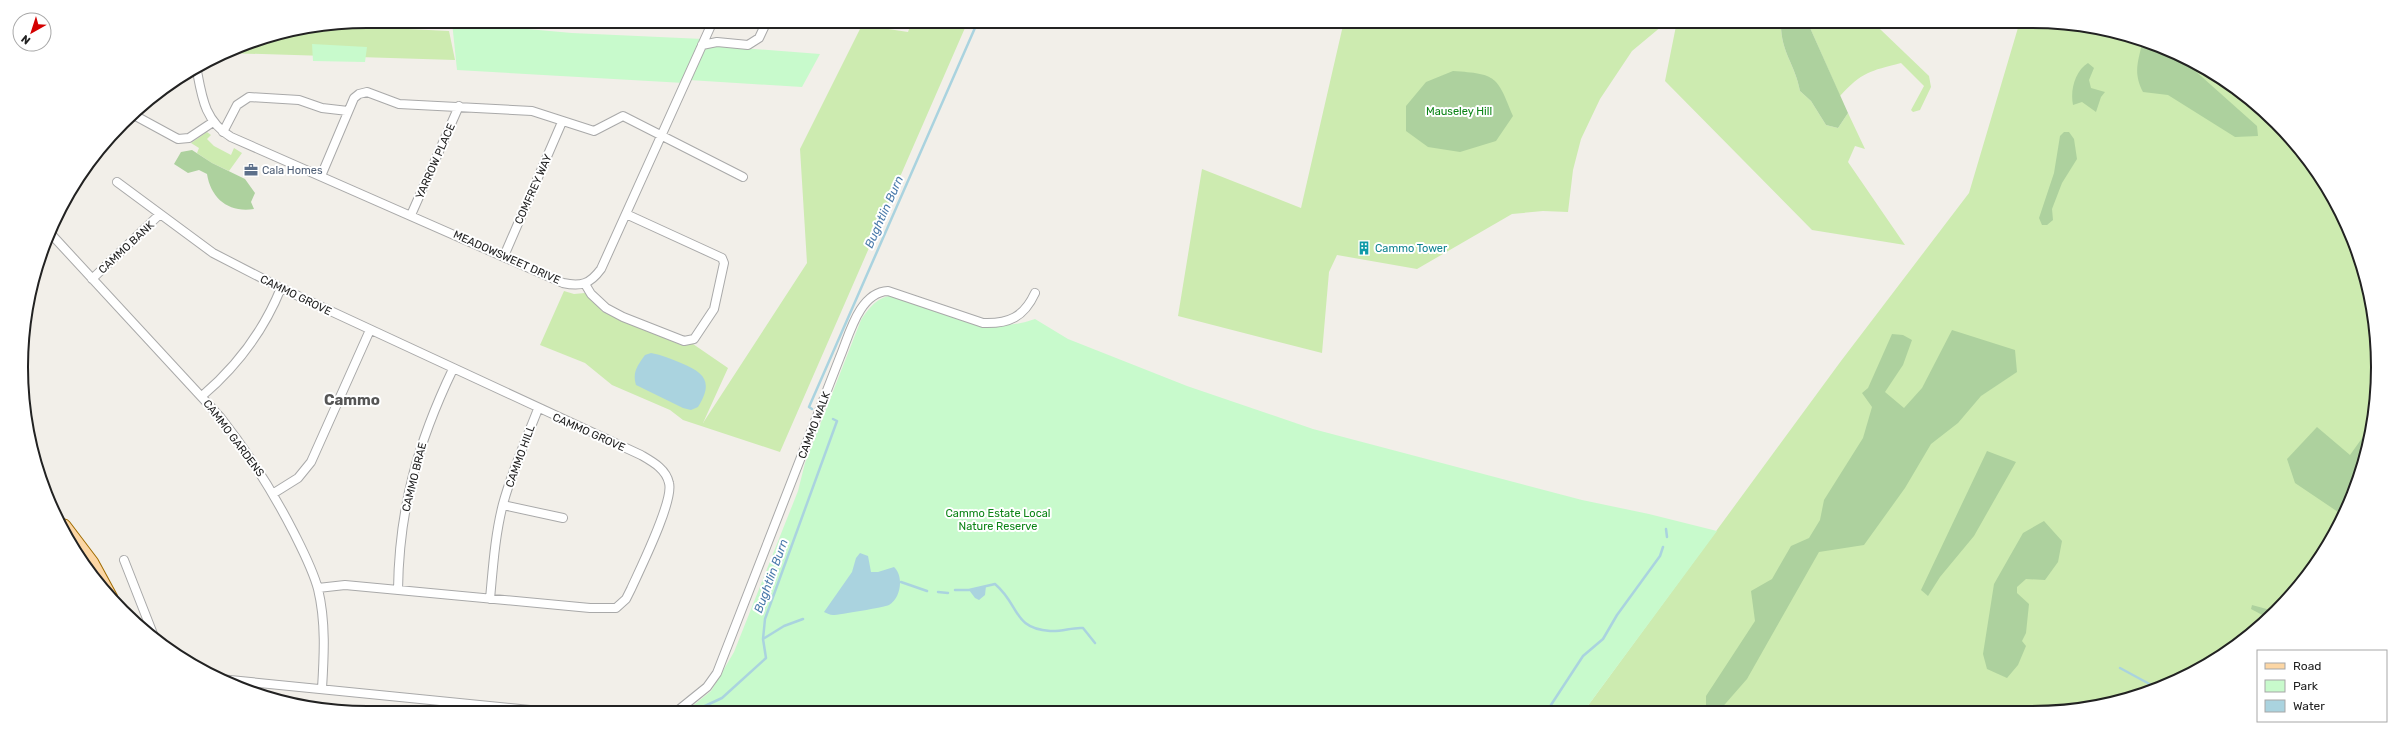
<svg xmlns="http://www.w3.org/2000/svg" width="2399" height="734" font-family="Rubik,sans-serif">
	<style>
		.grass { fill: #cdebb0 }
		.forest { fill: #add19e }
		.park { fill: #c8facc }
		.water { fill: #aad3df }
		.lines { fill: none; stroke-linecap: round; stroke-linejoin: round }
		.stream { stroke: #aad3df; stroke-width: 2.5 }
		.street-casing { stroke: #a9a9a9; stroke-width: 10 }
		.primary-casing { stroke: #a06b00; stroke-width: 15 }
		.street { stroke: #fff; stroke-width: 8 }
		.primary { stroke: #fcd6a4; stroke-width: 13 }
		.labels { text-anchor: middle; stroke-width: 4; stroke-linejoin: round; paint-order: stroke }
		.park-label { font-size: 11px; fill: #0c8416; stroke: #fff }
		.street-label { font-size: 11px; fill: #222; stroke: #fff }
		.service-label { font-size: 11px; fill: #4e5e75; stroke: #fff; text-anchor: start }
		.culture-label { font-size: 11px; fill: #0d838f; stroke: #fff; text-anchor: start }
		.water-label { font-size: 12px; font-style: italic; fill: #4a7aab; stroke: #fff }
		.district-label { font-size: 15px; font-weight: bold; fill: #555; stroke: #fff }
		.rim { fill: none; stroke: #222; stroke-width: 2 }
	</style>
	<rect width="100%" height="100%" fill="#f2efe9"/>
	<path class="grass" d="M912,21h56l-188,431 -97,-32 -13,-10 -58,-25 -27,-22 -45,-18 24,-54 10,3 11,-1 18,19 78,33 12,-1 35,24 -25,55 104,-160 -7,-114 62,-124 46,7z
		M1344,21h324l-36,30 -32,48 -19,40 -8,31 -5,42 -25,-1 -31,3 -95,55 -80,-14 -8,17 -7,81 -144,-37 24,-147 99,39z
		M1677,21h104c-1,31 14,42 19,70l11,10 15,24 12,3 10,-15 17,36 -10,-3 -7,16 57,83 -93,-15 -147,-149z
		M1807,21h62l12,9 48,46 2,11 -11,23 -7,2 -2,-2 13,-24 -23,-23c-31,8 -39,9 -61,33z
		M2020,21l80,7 65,19 59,32 53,44 43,52 32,60 19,65 7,67 -7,68 -39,105 -72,87 -75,50 -108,33 -493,1 257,-350 128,-168z
		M327,25l122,6 6,29 -229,-7 9,-6 65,-19z
		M207,132l4,3 -4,4 7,7 17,9 3,-7 8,5 -13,18 -17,-8 -15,-10 2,-5 -8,-5z"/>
	<path class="forest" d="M1781,21h26l41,92 -10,15 -12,-3 -15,-24 -11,-10c-5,-28 -20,-39 -19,-70z
		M2125,35l49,17 83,74 1,10 -23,1 -67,-42 -25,-3c-10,-20 -5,-29 -1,-49z
		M2088,63l6,5 -5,12 2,8 14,4 -4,5 -5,15 -14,-10 -9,3c-3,-15 2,-34 15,-42z
		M1453,71c44,3 44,5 60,45l-17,25 -36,11 -32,-5 -22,-16v-25l20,-24z
		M2064,132h5l5,7 3,20 -15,24 -10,26 1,11 -6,5h-5l-3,-7 15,-45 6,-37z
		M192,150l20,13 33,16 10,14 -4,9 3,7c-25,4 -43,-10 -47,-35l-8,-4 -11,3 -14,-9 7,-12z
		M1952,330l63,20 2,22 -36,24 -23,27 -27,21 -26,44 -41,57 -45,7 -72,127 -28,32h-13v-15l49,-75 -4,-30 21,-12 19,-33 18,-8 11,-18 4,-20 39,-62 9,-31 -10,-14 6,-5 24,-54 11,1 9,5 -9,25 -18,27 19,16 18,-20z
		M2317,427l33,28 15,-21 5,4 -29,76 -46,-31 -8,-24z
		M1987,451l29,11 -42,74 -34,41 -12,19 -7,-6z
		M2044,521l18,20 -4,21 -13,18 -19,-1 -9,8v6l12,11 -3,29 -4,8 4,5 -8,19 -11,13 -20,-9 -4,-15 11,-70 29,-51z
		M2252,605l22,6 -6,7 -17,-9z"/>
	<path class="park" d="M452,22l120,11 131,6 -19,44 -227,-13z
		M312,44l55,3 -2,15 -52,-1z
		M702,45l118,9 -18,33 -113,-7z
		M893,295c46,17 92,42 142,24l33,20 119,47 126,43 269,71 67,14 68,17 -133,180 -899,1 26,-21 23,-39 64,-161 7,-28 56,-143c9,-13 15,-22 32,-25z"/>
	<path class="water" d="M651,353c11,2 20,6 30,10 25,10 32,20 17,44l-7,3 -8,-2 -47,-23c-4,-13 2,-20 9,-30z
		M860,553l8,3 3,16h7l16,-5c10,9 7,31 -5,38 -4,2 -50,10 -56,10 -3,0 -6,-2 -9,-3l28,-40 4,-14z
		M986,586l-1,9 -6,5 -4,-2 -6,-8z"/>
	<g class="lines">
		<path class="stream" d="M812,409l-3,-2 169,-386
			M1666,529l1,8
			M901,582l26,9
			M955,590h14l26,-6c25,21 17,44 55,47 12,1 22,-4 33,-3l12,15
			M938,592l10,1
			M763,639l21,-13 19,-7
			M2120,668l35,19
			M1547,711l36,-55 20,-17 14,-24 43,-59 3,-9
			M692,712l30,-14 44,-40 -3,-19 2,-20 72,-198 -4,-2"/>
		<g class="street-casing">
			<path id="street" d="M702,45l15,-3 31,3 11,-7 8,-17
				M197,71c5,27 8,50 34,66l332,146c18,4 27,1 38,-14l112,-248
				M132,114l46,25 11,-1 24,-16
				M223,132l14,-27 12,-8 50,3 23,8 26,3
				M321,176l33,-78 5,-4 8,-2 32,12 133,7 62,20 29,-15 120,61
				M117,182l96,71 68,35 360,167c12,7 25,14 28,28 5,18 -29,86 -38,106l-5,10 -10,9h-26l-245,-23 -27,3
				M411,215l48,-109
				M51,234l170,184c29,37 52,74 73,115 9,18 19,37 24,56 8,33 6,67 4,100
				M504,256l58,-134
				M92,279l68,-65
				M585,284l6,10 15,14 17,9 61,24 10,-2 20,-30 10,-46 -2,-5 -96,-44
				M202,396c34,-29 62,-66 79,-108
				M274,493l24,-15 13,-16 59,-132
				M503,505l60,13
				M124,560l31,79
				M398,590c1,-82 20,-148 55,-221
				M490,599c3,-32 5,-64 13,-95 9,-33 23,-64 35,-95
				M220,679l340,34
				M676,712l31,-25 10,-14 123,-316c9,-21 19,-65 48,-66l95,32c26,1 41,-6 52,-30"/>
		</g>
		<g class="primary-casing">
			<path id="primary" d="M64,526l28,37 19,35"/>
		</g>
		<use href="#street" class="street"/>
		<use href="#primary" class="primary"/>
	</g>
	<defs>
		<g id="office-bare" transform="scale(1.08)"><path d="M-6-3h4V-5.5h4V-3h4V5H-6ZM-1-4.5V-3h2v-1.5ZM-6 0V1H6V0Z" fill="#5c6f8a" stroke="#fff" stroke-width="2.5" paint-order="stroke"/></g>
		<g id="building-bare" transform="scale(1.08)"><path d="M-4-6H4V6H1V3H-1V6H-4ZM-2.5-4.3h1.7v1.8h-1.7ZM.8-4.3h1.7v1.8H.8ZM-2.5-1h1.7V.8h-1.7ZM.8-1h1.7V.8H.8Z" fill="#0f9aa8" stroke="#fff" stroke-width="2.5" paint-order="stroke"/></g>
	</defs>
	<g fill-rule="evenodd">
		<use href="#office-bare" x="251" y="170"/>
		<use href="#building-bare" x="1364" y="248"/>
	</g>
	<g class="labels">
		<g class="park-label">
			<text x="1459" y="115">Mauseley Hill</text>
			<text x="998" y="517">Cammo Estate Local<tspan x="998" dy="13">Nature Reserve</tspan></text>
		</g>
		<g class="street-label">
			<text transform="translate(435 161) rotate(-66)" y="4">YARROW PLACE</text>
			<text transform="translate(533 189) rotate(-66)" y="4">COMFREY WAY</text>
			<text transform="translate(126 247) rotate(-43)" y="4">CAMMO BANK</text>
			<text transform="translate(507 257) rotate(24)" y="4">MEADOWSWEET DRIVE</text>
			<text transform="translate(296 295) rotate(26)" y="4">CAMMO GROVE</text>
			<text transform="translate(814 425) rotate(-69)" y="4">CAMMO WALK</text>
			<text transform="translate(589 432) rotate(24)" y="4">CAMMO GROVE</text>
			<text transform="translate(234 438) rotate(53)" y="4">CAMMO GARDENS</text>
			<text transform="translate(520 456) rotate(-70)" y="4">CAMMO HILL</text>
			<text transform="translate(414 477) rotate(-76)" y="4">CAMMO BRAE</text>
		</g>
		<g class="service-label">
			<text x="262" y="174">Cala Homes</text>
		</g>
		<g class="culture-label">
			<text x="1375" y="252">Cammo Tower</text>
		</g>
		<g class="water-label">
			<text transform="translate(884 212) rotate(-66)" y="4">Bughtlin Burn</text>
			<text transform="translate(771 576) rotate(-70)" y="4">Bughtlin Burn</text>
		</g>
		<g class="district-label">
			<text x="352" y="405">Cammo</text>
		</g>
	</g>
	<path d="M0 0H2399V734H0ZM367 28H2032A339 339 0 0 1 2371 367V367A339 339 0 0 1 2032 706H367A339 339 0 0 1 28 367V367A339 339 0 0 1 367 28Z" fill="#fff" fill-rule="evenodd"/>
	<path class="rim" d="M367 28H2032A339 339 0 0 1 2371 367V367A339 339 0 0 1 2032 706H367A339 339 0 0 1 28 367V367A339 339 0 0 1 367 28Z"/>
	<rect x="2257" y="650" width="130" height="72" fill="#ffffff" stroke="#a7a7a7"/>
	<rect x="2265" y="663" width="20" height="6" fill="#fcd6a4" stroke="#a7a7a7"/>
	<text x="2293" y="670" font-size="12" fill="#222222">Road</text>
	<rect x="2265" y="680" width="20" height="12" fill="#c8facc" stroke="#a7a7a7"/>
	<text x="2293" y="690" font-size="12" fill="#222222">Park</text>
	<rect x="2265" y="700" width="20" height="12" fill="#aad3df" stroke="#a7a7a7"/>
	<text x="2293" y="710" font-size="12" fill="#222222">Water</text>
	<g transform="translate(32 32) rotate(219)"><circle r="19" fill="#ffffff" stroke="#a7a7a7"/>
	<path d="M0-3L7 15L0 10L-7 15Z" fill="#d40000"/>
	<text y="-6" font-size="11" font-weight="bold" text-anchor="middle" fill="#222222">N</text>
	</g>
</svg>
